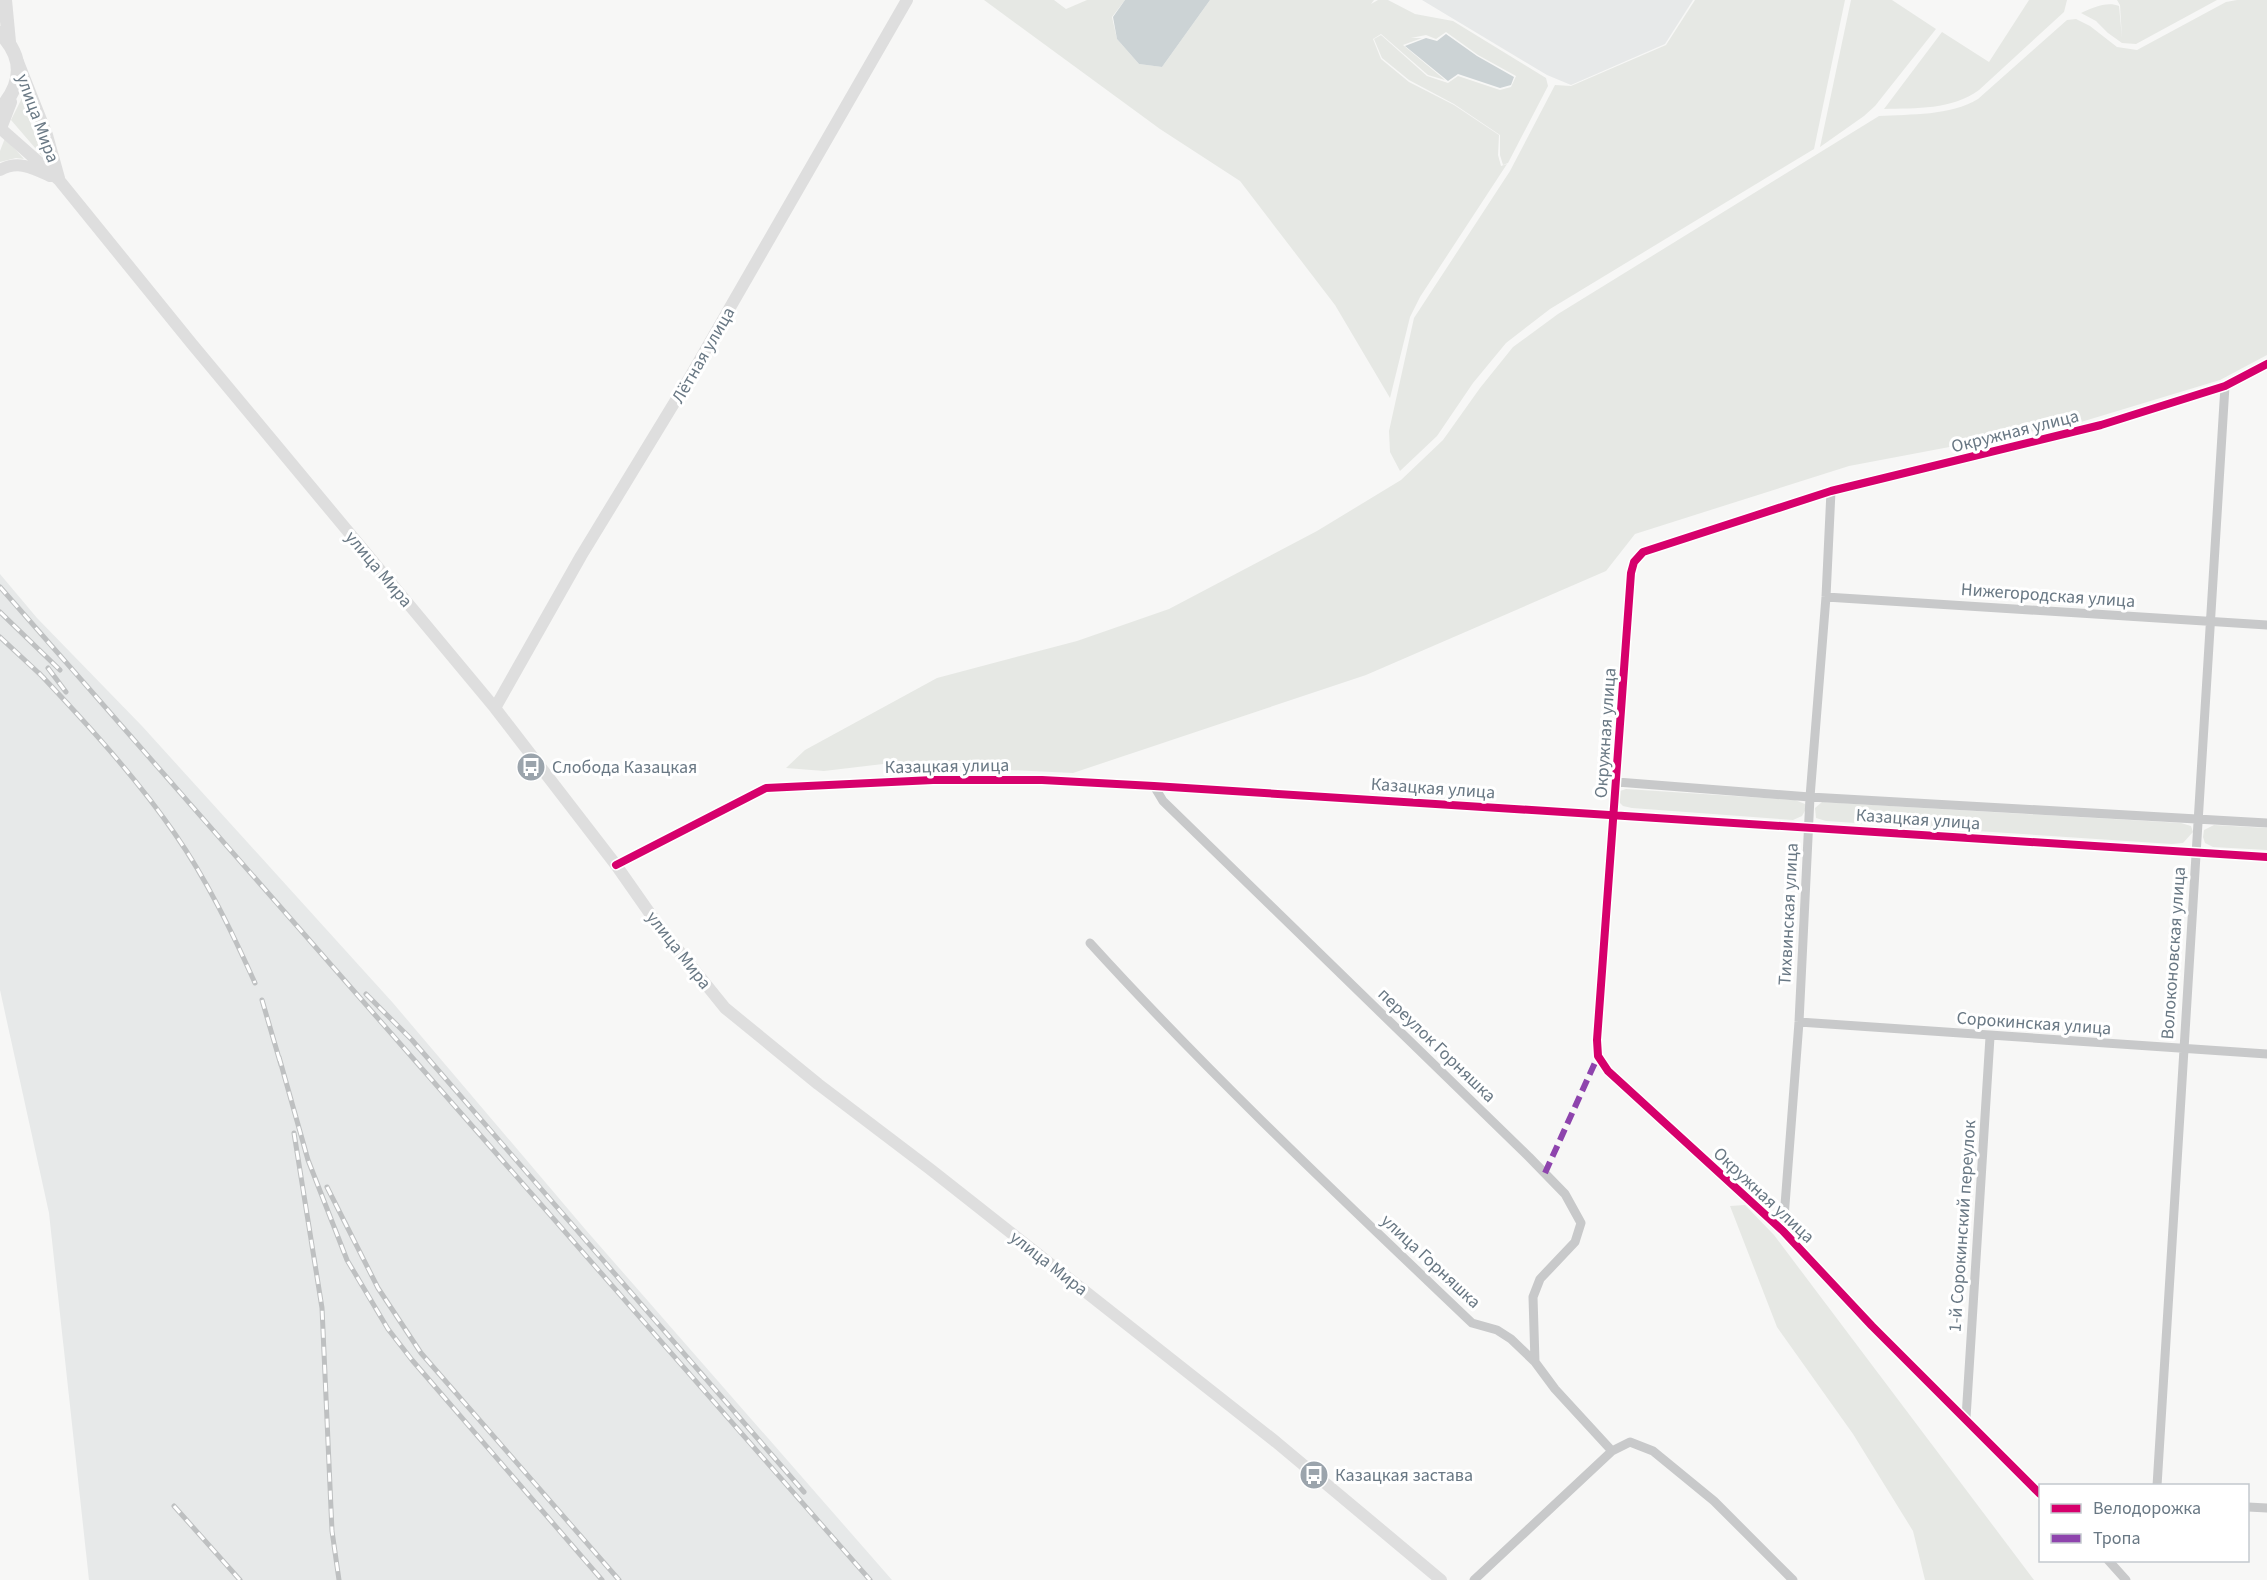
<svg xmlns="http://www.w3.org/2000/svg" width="2267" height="1580" font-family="'Source Sans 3',sans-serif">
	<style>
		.built { fill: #e7e9e9 }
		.green { fill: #e6e8e4 }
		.water { fill: #ccd3d5 }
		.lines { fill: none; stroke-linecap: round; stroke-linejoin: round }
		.street { stroke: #c8c9ca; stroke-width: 9 }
		.secondary { stroke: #dedede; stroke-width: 12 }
		.primary { stroke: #dedede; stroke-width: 14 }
		.rail-casing { stroke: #bec0c1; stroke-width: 5 }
		.rail { stroke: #fff; stroke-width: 3; stroke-dasharray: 9; stroke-linecap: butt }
		.quiet { stroke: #8e44ad; stroke-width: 6; stroke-dasharray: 12 6; stroke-linecap: butt }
		.cycleway-casing { stroke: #fff; stroke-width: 11 }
		.cycleway { stroke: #d6006c; stroke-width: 8 }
		.labels { text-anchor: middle; stroke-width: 6; stroke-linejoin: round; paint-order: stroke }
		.street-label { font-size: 18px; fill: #697884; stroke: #fff }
		.poi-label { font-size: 18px; fill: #697884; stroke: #fff; text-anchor: start }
	</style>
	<rect width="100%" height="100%" fill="#f7f7f6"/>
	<path class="built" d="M1422,0h271l-28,44 -94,41 -24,-10z
		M0,574l37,44 105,108 251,277 192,226 307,351h-803l-40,-367 -49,-223z"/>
	<path class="green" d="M984,0h70l12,9 21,-9h38l-13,17 5,22 22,25 23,3 48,-67h164l-3,4 7,-4h10l27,14 38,7 93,57 2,8 -40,77 -5,2 -3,-10v-20l-46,-31 -45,-24 -27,-22 -8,-19 7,-4 46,41 21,7 10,-7 42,14 11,-3 5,-11 -38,-21 -32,-23 -10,7 -10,-4 -15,3h11l-19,7 42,35 -17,-5 -47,-41 -8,5 8,20 28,23 45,23 45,30 -1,20 3,11 6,-2 -87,133 -10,20 -20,81 -55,-93 -95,-124 -80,-52z
		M1695,0h150l-31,149 -264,160 -44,34 -33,40 -36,53 -37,35 -10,-19 -1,-21 25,-113 96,-147 45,-86 16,1 95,-41z
		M1851,0h41l44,29 -61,77 -11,10 -44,31z
		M2029,0h38l-3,12 -85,78c-27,20 -63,18 -95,19l58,-77 47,30z
		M2117,0h100l-81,44 -14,-1 -14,-10 -12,-12 -15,-8c11,-5 26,-12 38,-7l3,32 -2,-33z
		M2237,0h30v355l-47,25 -139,42 -232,44 -214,68 -29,37 -240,104 -293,98 -190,-9 -59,7 -38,-3 19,-18 132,-72 140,-37 92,-32 148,-78 84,-51 42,-40 37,-52 33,-41 45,-33 321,-198c32,-2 71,0 99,-17l89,-79 9,-1 14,7 27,21 20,3 89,-48z
		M22,98l20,58 -31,-36z
		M5,138l19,21 -8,-1 -16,4v-11z
		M1626,789l169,11 10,4 1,5 -4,7 -9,4 -161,-12 -9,-2 -4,-4 1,-11z
		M1822,802l359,21 10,3 2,6 -10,11 -11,1 -346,-23 -10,-3 -1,-10z
		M2214,825l53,3v22l-54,-3 -8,-4 -2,-6 1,-7z
		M1745,1205l29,30 260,345h-109l-12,-49 -60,-97 -76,-107 -47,-121z"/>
	<path class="water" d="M1125,0h85l-48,67 -23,-3 -22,-25 -4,-22z
		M1446,34l31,22 37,21 -3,8 -11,3 -42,-14 -10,7 -43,-35 21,-8 11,3z"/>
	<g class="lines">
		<path class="street" d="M1826,597l441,28
			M1617,782l193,15 457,26
			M1154,786l9,15 366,356 36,37 16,29 -6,19 -35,37 -7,18 2,65
			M616,865l150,-77 167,-8h109l112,6 1113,71
			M1090,943c121,133 252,256 382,380l25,7 14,9 24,23 20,27 57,62 18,-9 23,9 61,50 79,79
			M1799,1022l468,32
			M1783,1231l16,-209 11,-225 16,-200 5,-106
			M1966,1418l24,-381
			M2157,1486l68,-1100
			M2040,1494l-168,-168 -89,-95 -175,-160 -10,-15 -1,-16 34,-467 3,-11 9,-10 188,-61 270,-66 124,-39 42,-22
			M2248,1507l19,1
			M2108,1560l18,20
			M1474,1580l138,-129"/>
		<path class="secondary" d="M18,62l29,73 12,43
			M0,128l59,52 133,164 303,364 121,157 42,60 67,83 93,76 112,85 346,273 165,138
			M0,170c18,-10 33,-2 50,6
			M495,708l86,-152 109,-179 217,-377"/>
		<path class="primary" d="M5,0l4,42
			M0,33c24,24 23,51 0,76
			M0,128l10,-26"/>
		<g class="rail-casing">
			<path id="rail" d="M0,587l870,993
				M0,612l60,58
				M0,637l44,41
				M48,668l18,24
				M39,673c48,51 96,103 136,161 32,46 57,98 80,149
				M366,994l46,46 392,452
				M262,1000l19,65
				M279,1057l29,103 39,100 41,69 24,31 190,220
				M294,1133l28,175 10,223 7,49
				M327,1187l51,101 43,65 198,227
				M174,1506l66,74"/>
		</g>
		<use href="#rail" class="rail"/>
		<path class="quiet" d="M1545,1173l53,-117"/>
		<g class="cycleway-casing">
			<path id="cycleway" d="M616,865l150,-77 167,-8h109l112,6 1113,71
				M2040,1494l-168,-168 -89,-95 -175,-160 -10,-15 -1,-16 34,-467 3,-11 9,-10 188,-61 270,-66 124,-39 42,-22"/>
		</g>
		<use href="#cycleway" class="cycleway"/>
	</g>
	<defs>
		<g id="bus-disc" transform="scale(1.5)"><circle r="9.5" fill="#9ba4ac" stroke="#fff"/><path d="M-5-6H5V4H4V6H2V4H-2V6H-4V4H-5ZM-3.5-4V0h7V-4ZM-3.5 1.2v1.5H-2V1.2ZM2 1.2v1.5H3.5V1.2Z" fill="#fff"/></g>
	</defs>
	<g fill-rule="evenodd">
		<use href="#bus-disc" x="531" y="767"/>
		<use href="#bus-disc" x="1314" y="1475"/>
	</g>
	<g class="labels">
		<g class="street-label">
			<text transform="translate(38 118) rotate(70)" y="6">улица Мира</text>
			<text transform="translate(703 355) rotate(-60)" y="6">Лётная улица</text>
			<text transform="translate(2015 431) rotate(-14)" y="6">Окружная улица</text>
			<text transform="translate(379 569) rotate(50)" y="6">улица Мира</text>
			<text transform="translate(2048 595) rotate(4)" y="6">Нижегородская улица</text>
			<text transform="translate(1605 733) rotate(-86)" y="6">Окружная улица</text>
			<text transform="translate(947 766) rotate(-1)" y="6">Казацкая улица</text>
			<text transform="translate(1433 788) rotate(4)" y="6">Казацкая улица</text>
			<text transform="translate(1918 819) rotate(4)" y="6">Казацкая улица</text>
			<text transform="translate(1788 914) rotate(-87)" y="6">Тихвинская улица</text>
			<text transform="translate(679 950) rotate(52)" y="6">улица Мира</text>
			<text transform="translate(2173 953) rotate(-86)" y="6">Волоконовская улица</text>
			<text transform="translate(2034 1023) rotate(4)" y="6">Сорокинская улица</text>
			<text transform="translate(1437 1045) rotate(44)" y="6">переулок Горняшка</text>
			<text transform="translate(1764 1195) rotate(43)" y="6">Окружная улица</text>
			<text transform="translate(1962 1226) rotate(-86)" y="6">1-й Сорокинский переулок</text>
			<text transform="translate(1431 1261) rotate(43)" y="6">улица Горняшка</text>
			<text transform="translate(1049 1263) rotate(38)" y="6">улица Мира</text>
		</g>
		<g class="poi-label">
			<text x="552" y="773">Слобода Казацкая</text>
			<text x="1335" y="1481">Казацкая застава</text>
		</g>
	</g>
	<rect x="2039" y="1484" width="210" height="78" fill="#ffffff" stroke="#c3c9ce" stroke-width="1.5"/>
	<rect x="2051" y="1504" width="30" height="9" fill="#d6006c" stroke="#c3c9ce" stroke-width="1.5"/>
	<text x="2093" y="1514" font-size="18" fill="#697884">Велодорожка</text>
	<rect x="2051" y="1534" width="30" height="9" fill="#8e44ad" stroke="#c3c9ce" stroke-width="1.5"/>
	<text x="2093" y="1544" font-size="18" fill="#697884">Тропа</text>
</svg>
